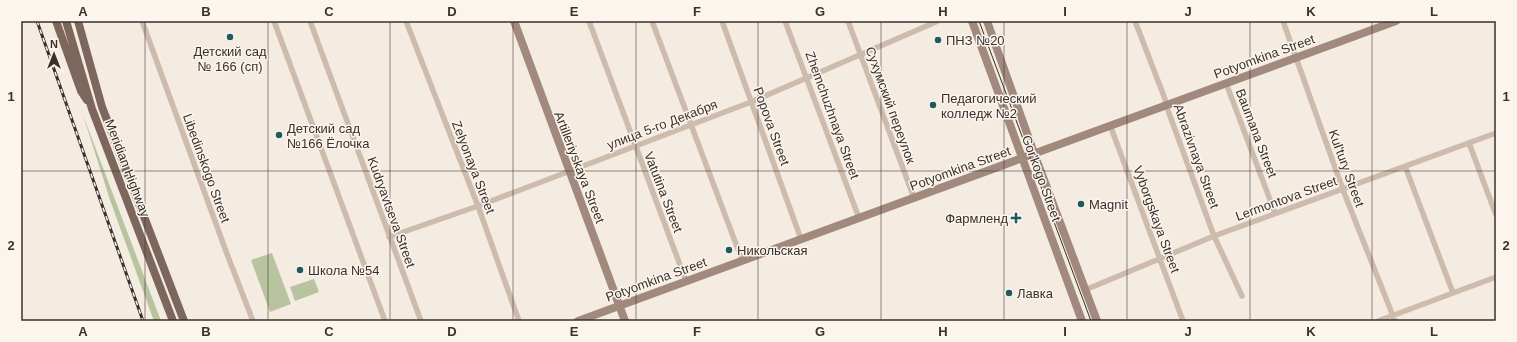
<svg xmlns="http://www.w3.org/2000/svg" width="1517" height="342" font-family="Arial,sans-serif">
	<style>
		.green { fill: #b8c4a0 }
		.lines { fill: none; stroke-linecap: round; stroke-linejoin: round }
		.street { stroke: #cdbbac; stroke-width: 5.5 }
		.secondary { stroke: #a18a7d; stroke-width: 8 }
		.primary { stroke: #7d675c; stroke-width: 8 }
		.tram { stroke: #3b302b; stroke-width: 1 }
		.rail-casing { stroke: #3b302b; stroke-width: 3 }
		.rail { stroke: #fbf5ee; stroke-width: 1.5; stroke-dasharray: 4.5; stroke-linecap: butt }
		.grid { fill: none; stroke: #3b302b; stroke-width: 1; stroke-opacity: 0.55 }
		.poi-dot { fill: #1f5a5e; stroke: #fbf5ee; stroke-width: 1.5 }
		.labels { text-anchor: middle; stroke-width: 3; stroke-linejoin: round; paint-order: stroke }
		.poi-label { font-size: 13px; fill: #3b302b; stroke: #fbf5ee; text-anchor: start }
		.street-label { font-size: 13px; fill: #3b302b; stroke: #fbf5ee }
		.neatline { fill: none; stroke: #3b302b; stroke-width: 1.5 }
		.grid-label { font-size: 13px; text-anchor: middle; font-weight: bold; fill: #3b302b }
	</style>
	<rect width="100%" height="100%" fill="#f4ebe1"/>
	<path class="green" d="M83,115l78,206h-7l-44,-121z
		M272,253l19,51 -21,8 -19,-52z
		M314,279l5,13 -24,9 -5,-14z"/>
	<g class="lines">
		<path class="street" d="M142,21l85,233 26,67
			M274,21l111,300
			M310,21l111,300
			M406,21l72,185 41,115
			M589,21l97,260
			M652,21l90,239
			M722,21l79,218
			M785,21l74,197
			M848,21l66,177
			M1135,21l30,78 1,6 48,131 28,60
			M1283,21l60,169 52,131
			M1226,83l49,130
			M1110,125l73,196
			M1469,143l27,72
			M1405,166l48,127
			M389,237l89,-31 273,-104 187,-81
			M1085,290l129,-54 282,-103
			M1378,321l118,-44"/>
		<path class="secondary" d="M514,21l111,300
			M972,21l110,300
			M987,21l47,132 63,168
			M578,321l818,-300"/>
		<path class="primary" d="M56,21l25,70 6,9
			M66,21l26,88 81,212
			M78,21l24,86 82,214"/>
		<path class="tram" d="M979,21l112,300"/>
		<g class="rail-casing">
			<path id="rail" d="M37,21l106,300"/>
		</g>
		<use href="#rail" class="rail"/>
	</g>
	<path class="grid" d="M145,21v300M268,21v300M390,21v300M513,21v300M636,21v300M758,21v300M881,21v300M1004,21v300M1127,21v300M1250,21v300M1372,21v300M21,171h1475"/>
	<g class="poi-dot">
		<circle cx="230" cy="37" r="4"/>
		<circle cx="938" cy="40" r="4"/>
		<circle cx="933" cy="105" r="4"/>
		<circle cx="279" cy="135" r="4"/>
		<circle cx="1081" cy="204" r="4"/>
		<path d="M1014 212h4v4h4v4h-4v4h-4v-4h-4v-4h4z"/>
		<circle cx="729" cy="250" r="4"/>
		<circle cx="300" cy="270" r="4"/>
		<circle cx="1009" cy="293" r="4"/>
	</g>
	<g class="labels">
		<g class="poi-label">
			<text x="946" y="45">ПНЗ №20</text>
			<text x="230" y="56" text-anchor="middle">Детский сад<tspan x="230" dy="15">№ 166 (сп)</tspan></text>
			<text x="941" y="103">Педагогический<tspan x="941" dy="15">колледж №2</tspan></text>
			<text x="287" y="133">Детский сад<tspan x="287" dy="15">№166 Ёлочка</tspan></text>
			<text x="1089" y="209">Magnit</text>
			<text x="1008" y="223" text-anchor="end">Фармленд</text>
			<text x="737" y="255">Никольская</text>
			<text x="308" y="275">Школа №54</text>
			<text x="1017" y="298">Лавка</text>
		</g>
		<g class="street-label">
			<text transform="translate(1264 56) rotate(-20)" y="5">Potyomkina Street</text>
			<text transform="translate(891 105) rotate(70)" y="5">Сухумский переулок</text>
			<text transform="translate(833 115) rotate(70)" y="5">Zhemchuzhnaya Street</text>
			<text transform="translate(662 124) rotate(-21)" y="5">улица 5-го Декабря</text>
			<text transform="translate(772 126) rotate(70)" y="5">Popova Street</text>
			<text transform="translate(1257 133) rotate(69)" y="5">Baumana Street</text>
			<text transform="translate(1197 156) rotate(70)" y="5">Abrazivnaya Street</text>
			<text transform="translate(474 167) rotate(69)" y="5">Zelyonaya Street</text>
			<text transform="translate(580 167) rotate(69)" y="5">Artilleriyskaya Street</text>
			<text transform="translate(128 168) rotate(69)" y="5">Meridian Highway</text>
			<text transform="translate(207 168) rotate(70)" y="5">Libedinskogo Street</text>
			<text transform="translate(960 168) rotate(-20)" y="5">Potyomkina Street</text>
			<text transform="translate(1347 168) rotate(70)" y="5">Kul'tury Street</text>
			<text transform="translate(1042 178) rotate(70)" y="5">Gor'kogo Street</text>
			<text transform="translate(664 192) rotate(69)" y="5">Vatutina Street</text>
			<text transform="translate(1286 198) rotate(-20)" y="5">Lermontova Street</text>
			<text transform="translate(392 212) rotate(70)" y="5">Kudryavtseva Street</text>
			<text transform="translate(1157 219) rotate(70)" y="5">Vyborgskaya Street</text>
			<text transform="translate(656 279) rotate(-20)" y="5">Potyomkina Street</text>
		</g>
	</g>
	<rect width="1517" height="342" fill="none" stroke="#fbf5ee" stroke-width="44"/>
	<g transform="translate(54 54)" stroke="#fbf5ee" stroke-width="3" paint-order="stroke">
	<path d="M0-3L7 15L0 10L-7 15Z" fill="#3b302b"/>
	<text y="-6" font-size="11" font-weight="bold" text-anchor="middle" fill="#3b302b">N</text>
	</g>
	<rect x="22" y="22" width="1473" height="298" class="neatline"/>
	<g class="grid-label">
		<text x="83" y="16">A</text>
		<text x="206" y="16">B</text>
		<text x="329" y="16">C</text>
		<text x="452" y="16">D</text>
		<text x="574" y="16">E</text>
		<text x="697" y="16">F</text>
		<text x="820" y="16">G</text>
		<text x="943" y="16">H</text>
		<text x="1065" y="16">I</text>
		<text x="1188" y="16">J</text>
		<text x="1311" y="16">K</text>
		<text x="1434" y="16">L</text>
		<text x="11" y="101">1</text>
		<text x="1506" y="101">1</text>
		<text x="11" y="250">2</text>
		<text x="1506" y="250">2</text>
		<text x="83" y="336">A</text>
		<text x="206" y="336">B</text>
		<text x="329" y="336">C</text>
		<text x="452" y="336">D</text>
		<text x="574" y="336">E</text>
		<text x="697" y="336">F</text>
		<text x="820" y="336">G</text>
		<text x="943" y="336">H</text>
		<text x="1065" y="336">I</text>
		<text x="1188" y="336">J</text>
		<text x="1311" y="336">K</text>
		<text x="1434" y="336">L</text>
	</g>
</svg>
